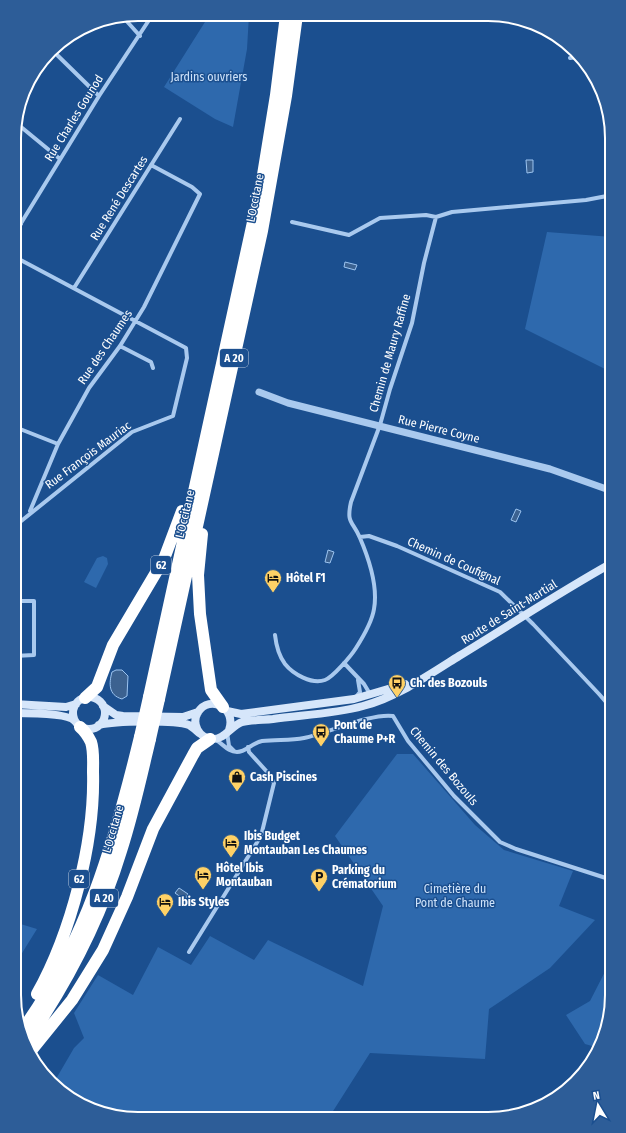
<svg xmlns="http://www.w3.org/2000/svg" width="626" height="1133" font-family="'Fira Sans Condensed',sans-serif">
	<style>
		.green { fill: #2e69ad }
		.water { fill: #3c6290; stroke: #9cc4f0 }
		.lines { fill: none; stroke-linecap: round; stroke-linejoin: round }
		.minor { stroke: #a9c9ee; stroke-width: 4 }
		.tertiary { stroke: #a9c9ee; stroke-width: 7 }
		.secondary { stroke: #d6e6fa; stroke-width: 8 }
		.motorway { stroke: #fff; stroke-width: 12 }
		.motorway-bridge { stroke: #fff; stroke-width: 12 }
		.labels { text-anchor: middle; stroke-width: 3; stroke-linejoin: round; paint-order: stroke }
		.shield { fill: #1b4f8f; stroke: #bbcadd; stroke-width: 1 }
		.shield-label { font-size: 11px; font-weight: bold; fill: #fff }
		.park-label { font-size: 12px; fill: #cfe3fa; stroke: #1b4f8f }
		.street-label { font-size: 12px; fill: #fff; stroke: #1b4f8f }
		.poi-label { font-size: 12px; font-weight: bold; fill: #fff; stroke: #1b4f8f; text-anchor: start }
		.rim { fill: none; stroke: #fff; stroke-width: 2 }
	</style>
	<rect width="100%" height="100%" fill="#1b4f8f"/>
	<path class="green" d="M210,14l39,1 -2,34 -14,78 -18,-8 -51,-32z
		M547,232l65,5v117l-5,16 -82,-41z
		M103,556l4,2 1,6 -12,24 -12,-6 13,-24z
		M397,754h16l62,71 29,25 69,21 -14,35 36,14 -45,48 -61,41 -4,50 -115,-6 -42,66 -207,-1 -59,-25 -9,-9 21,-36 10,-10 -10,-25 24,-38 35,20 25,-48 33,18 19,-29 44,24 14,-20 95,46 20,-80 -48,-70z
		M14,922l23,7 -23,37z
		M612,958v46l-9,38 -4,6 -14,-4 -19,-29 24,-14z"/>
	<path class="water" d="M526,160h7v12l-6,1z
		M345,262l12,3 -2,5 -11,-3z
		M516,509l5,2 -5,11 -5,-2z
		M328,550l6,2 -4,11 -5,-1z
		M116,670h6l6,6 -1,20 -5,3c-14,-4 -13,-16 -10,-27z
		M179,888l9,6 -3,6 -10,-7z"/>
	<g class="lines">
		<path class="minor" d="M123,17l17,19
			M52,50l47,46
			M570,58l8,-1
			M15,122l45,37
			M15,219l6,5
			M292,222l57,13 31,-17 46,-3 10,2 16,-5 134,-12 26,-5
			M15,233l84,-137 54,-82
			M74,288l106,-169
			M120,346l31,16 2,6
			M15,427l43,17
			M30,511l28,-67 31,-56 31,-42 24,-39 56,-113 -8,-7 -41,-22
			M15,526l117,-94 41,-16 14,-58 -1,-10 -171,-91
			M360,537l9,-1 28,10 103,46 33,32 66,70 13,15
			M275,635c1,9 4,21 10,29 8,10 27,21 40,16 8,-3 26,-24 31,-32 7,-11 16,-26 18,-39 4,-22 -5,-50 -14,-71 -7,-17 -14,-14 -9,-36l29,-77 10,-36 22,-66 12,-60 12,-46
			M14,656l20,-1v-54h-20
			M344,663l20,21 6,10
			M356,697l4,-5 -2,-12
			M227,732l2,14 5,5
			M216,740c7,4 12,12 21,12 9,0 15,-9 25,-11 14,-2 28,0 42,-3 24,-5 67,-25 89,-22l15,25 46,55 46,46 16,7 96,31
			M189,952l72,-116 13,-53 -5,-9 -20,-22 -1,-5"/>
		<path class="tertiary" d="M259,392l29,11 262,66 62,22"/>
		<path class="secondary" d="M73 713a16 16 0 1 1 32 0a16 16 0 1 1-32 0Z
			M14,704l52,3 10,-3
			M103,706l13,9 7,1 60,1 15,-5
			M227,711l14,3 113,-15 51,-15
			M14,713c13,0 54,0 61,8
			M99,725c16,-4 75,-5 90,0 3,2 7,5 10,8
			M229,730c8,-22 -19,-36 -31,-18 -7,12 1,26 14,27 12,1 19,-13 30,-17 10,-2 21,-2 31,-3 29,-4 61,-5 90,-13 34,-9 66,-31 96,-50 51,-31 101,-64 153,-93"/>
		<path class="motorway" d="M202,534l-4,41 2,39 11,76 12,17
			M149,697l113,-516 14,-86 10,-80
			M85,698l12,-11 16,-42 51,-86 18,-48
			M159,699l103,-468 24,-135 11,-81
			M37,994c34,-61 58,-152 56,-222 0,-10 1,-21 -2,-30 -3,-6 -6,-11 -11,-15
			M20,1033c66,-90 94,-189 120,-296
			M25,1044c41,-59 75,-124 96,-193 12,-37 20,-74 29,-112
			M30,1052l42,-52 31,-50 24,-53 26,-68 40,-74 4,-7 13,-9"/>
		<path class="motorway-bridge" d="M140,737l9,-40
			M150,739l9,-40"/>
	</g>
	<defs>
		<g id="hotel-pin" transform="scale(0.9)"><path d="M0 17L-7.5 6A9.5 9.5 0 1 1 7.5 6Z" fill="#ffd166" stroke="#1b4f8f"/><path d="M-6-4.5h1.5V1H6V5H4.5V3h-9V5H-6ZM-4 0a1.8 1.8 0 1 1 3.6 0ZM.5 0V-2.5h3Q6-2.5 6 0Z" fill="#111"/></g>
		<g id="bus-pin" transform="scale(0.9)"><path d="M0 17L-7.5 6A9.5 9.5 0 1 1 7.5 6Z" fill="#ffd166" stroke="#1b4f8f"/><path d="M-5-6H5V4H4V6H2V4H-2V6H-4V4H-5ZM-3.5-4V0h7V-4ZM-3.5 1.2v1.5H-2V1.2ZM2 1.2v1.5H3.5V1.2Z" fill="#111"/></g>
		<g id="shop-pin" transform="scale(0.9)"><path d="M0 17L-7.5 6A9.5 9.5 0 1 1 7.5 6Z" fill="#ffd166" stroke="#1b4f8f"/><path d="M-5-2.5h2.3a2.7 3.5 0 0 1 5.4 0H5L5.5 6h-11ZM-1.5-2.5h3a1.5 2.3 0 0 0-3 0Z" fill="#111"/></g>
		<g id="parking-pin" transform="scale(0.9)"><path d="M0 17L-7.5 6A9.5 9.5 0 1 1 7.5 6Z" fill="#ffd166" stroke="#1b4f8f"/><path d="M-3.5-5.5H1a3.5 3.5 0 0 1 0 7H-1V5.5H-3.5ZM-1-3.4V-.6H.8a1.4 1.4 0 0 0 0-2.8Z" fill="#111"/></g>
	</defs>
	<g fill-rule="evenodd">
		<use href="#hotel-pin" x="273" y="578"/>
		<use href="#bus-pin" x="397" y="683"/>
		<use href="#bus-pin" x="321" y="732"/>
		<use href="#shop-pin" x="237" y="777"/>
		<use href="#hotel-pin" x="231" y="843"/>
		<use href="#hotel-pin" x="203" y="875"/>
		<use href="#parking-pin" x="319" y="877"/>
		<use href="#hotel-pin" x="165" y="902"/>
	</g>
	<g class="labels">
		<g class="shield">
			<rect x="220" y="349" width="28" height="18" rx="3"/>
			<rect x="151" y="556" width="20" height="18" rx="3"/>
			<rect x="69" y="870" width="20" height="18" rx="3"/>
			<rect x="90" y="889" width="28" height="18" rx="3"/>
		</g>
		<g class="shield-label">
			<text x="234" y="362">A 20</text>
			<text x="161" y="569">62</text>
			<text x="79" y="883">62</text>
			<text x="104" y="902">A 20</text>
		</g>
		<g class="park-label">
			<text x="209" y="81">Jardins ouvriers</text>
			<text x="455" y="893">Cimetière du<tspan x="455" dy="14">Pont de Chaume</tspan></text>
		</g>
		<g class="street-label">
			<text transform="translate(74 118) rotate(-58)" y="4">Rue Charles Gounod</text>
			<text transform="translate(119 198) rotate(-58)" y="4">Rue René Descartes</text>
			<text transform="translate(255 198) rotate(-79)" y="4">L'Occitane</text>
			<text transform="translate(105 347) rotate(-56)" y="4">Rue des Chaumes</text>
			<text transform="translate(390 353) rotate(-74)" y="4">Chemin de Maury Raffine</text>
			<text transform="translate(439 429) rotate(14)" y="4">Rue Pierre Coyne</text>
			<text transform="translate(88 455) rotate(-37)" y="4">Rue François Mauriac</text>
			<text transform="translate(185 514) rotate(-77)" y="4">L'Occitane</text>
			<text transform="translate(454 561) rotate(24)" y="4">Chemin de Coufignal</text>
			<text transform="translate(509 612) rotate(-32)" y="4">Route de Saint-Martial</text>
			<text transform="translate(444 766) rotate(50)" y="4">Chemin des Bozouls</text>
			<text transform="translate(113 829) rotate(-74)" y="4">L'Occitane</text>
		</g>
		<g class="poi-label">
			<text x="286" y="582">Hôtel F1</text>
			<text x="410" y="687">Ch. des Bozouls</text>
			<text x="334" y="729">Pont de<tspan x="334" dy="14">Chaume P+R</tspan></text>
			<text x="250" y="781">Cash Piscines</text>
			<text x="244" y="840">Ibis Budget<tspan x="244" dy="14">Montauban Les Chaumes</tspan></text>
			<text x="216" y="872">Hôtel Ibis<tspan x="216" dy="14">Montauban</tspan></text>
			<text x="332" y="874">Parking du<tspan x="332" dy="14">Crématorium</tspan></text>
			<text x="178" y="906">Ibis Styles</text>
		</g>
	</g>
	<path d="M0 0H626V1133H0ZM138 21H488A117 117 0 0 1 605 138V995A117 117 0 0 1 488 1112H138A117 117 0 0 1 21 995V138A117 117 0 0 1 138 21Z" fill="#2d5d98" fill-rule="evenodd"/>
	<path class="rim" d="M138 21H488A117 117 0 0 1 605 138V995A117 117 0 0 1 488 1112H138A117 117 0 0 1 21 995V138A117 117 0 0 1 138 21Z"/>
	<g transform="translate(598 1105) rotate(350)" stroke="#1b4f8f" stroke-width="3" paint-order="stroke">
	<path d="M0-3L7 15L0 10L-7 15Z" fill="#ffffff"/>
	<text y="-6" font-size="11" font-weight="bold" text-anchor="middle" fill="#ffffff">N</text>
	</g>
</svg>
